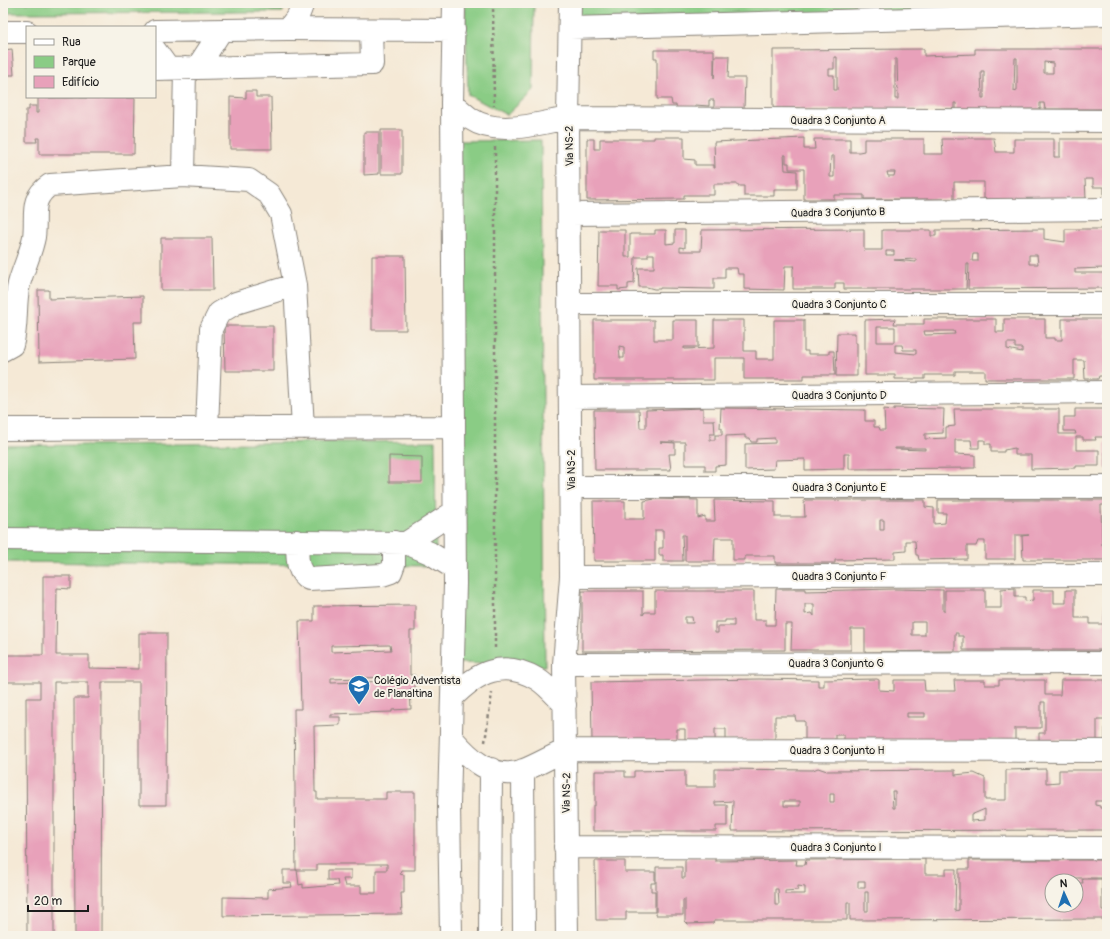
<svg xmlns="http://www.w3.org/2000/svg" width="1110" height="939" font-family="Pangolin,sans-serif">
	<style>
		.green { fill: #8acc85; stroke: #537450 }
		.building { fill: #e8a1ba; fill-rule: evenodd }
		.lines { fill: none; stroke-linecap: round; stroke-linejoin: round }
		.minor-casing { stroke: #888279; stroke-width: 24 }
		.path { stroke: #888279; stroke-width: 2.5; stroke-dasharray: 3 3; stroke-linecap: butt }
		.minor { stroke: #fff; stroke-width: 22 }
		.labels { text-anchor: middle; stroke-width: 4; stroke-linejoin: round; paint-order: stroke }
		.street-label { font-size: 11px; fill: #1c1c1c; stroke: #f7f3e8 }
		.poi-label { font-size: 11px; fill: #1c1c1c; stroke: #f7f3e8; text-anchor: start }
	</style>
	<rect width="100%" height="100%" fill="#f7f3e8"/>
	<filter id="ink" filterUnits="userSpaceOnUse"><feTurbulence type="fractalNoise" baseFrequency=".025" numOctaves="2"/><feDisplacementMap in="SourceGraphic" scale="8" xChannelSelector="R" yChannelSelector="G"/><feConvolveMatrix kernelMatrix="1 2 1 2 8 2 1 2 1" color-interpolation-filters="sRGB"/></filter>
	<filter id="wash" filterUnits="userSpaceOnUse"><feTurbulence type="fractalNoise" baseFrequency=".012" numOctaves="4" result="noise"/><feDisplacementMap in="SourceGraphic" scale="16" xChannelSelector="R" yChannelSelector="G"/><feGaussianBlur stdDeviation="0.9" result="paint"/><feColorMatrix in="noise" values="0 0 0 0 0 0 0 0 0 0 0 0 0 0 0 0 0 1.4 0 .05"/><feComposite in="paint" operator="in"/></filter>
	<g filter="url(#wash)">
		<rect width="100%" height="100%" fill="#f5e9d6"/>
		<path class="green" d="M3,3h280v9l-280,1z
			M465,3h69l-1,87 -26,25 -39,-20z
			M576,3h531v5l-531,13z
			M541,140l4,526 -86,-3v-522z
			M435,441l1,125 -433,-4v-116z"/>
		<g id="blocks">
			<path class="building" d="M12,49l2,26h-11v-25z
				M924,49v7l51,-2v-5h132v40h-3v20h-59l-1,-6h-4v6l-84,1v-7h-2v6l-154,1v-2h-27v-58zM834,57h3v33h-3v-15h-5v-6h5zM1015,58h2v32l-3,1zM895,59h2l1,40h-3zM1044,62l9,1v10h-9zM981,71h3v27h-2z
				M654,50h60v28l1,-22h14l-1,22h17l-1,31h-30v-9h-5v6l-14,-1v4l-19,1v-5h-4l-1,-6h-14v-41h-3z
				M246,91h10v6h15l1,52h-42v-52l16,1z
				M38,98h97l-1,56h-95v-16h-3l1,4h-11v-32h3v-4h7v7h2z
				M381,130h21v44h-21z
				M364,132h15v42l-15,1z
				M654,137h30v22l11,1v5h19v3h1l-1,-26 90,-4v11h11l-1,-10h36v13h9l5,-1v-12h60v15h19l-1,-15h12v-1h40l2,14h18v-13h40v18h6v-18h45v13h2v47h-3v-12h-11v-8h-8l1,20h-102v-17h-30v17h-90v-4h-30v4h-30v-30h-15v-6h-3v-8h-2l1,15 12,1v18h-23v7h-30v-10h-6v-2h-24v11h-30v4l-97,1v-61h7v10h6v-10h54zM831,156h3v21h-4zM887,172h8l-1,4h-6z
				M864,229v21h18v-20h49v6h5v-6l108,-1v10l21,3v-13h42v59l-139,1 1,-25h-2l-1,25h-122v-6h-9v6h-42v-21l2,-2h-10l-1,24 -40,-1v-15h-6l-1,-6h-12v10h-11v11l-54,-1v1h-6l-7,-2h-8l-1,-19h16v-14h-6v3h-13l-1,26 -6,1v5l-10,1v-4h-20l1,-56h26v27h5v-23h25v-4h11v14l9,-1v-13h10v18l-5,-1v4h21l1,-21zM886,251h8v4h-8zM973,254h5v7h-6zM1029,255h8l1,9h-9zM916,259v3l-22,-2zM1104,268v5h-29v-4z
				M161,238h51l1,52h-52z
				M372,256h33l1,74h-34z
				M38,290h11v9l94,-3v26h-9l1,37 -96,3z
				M895,319l-1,5h30v-5h72v13h8v-13h41v19h10v2h7v-21h45v60l-2,-3h-6l-1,3h-13l-1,-19h-10v19h-89v-8h-30v4h-30v4h-30v-4h-30v-55zM877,327h18v15h-18zM924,331h30l1,3 -30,1zM1007,343h8v5h7v4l-15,-3zM895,345h7l1,5h13v4l-21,-2z
				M594,320h60v20h19v-20h25v27h-14v2l30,-1v-28h30v31h12v8h18v-39h30v31h4v3h21v-3h5l1,24h-31v4h-60v-21h-30v22h-120zM619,346l5,1v11h-4z
				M224,326h49v45h-48z
				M837,333h18v10h2v33h-21z
				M703,408v12h11l1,14h-5v6h5v-5h7v-7h-2l1,-20 144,2v11h9v6h5l1,3h5l-1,-21 10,1v-2l50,1 -1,24 -18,1v5l21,-1v-11l9,-1 -1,-17h105v25h17l-1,-3h-11v-14h11v-8h32v31h-2v-3h-10l1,3h-13v-3h-7v13h23v16h-23v2l-45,1v-14h-16v-7l-11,2v2h-13v-8h-6v-4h-6v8h-7l-1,-8h-16v14l20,1v13l-126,1v-15h-5v15l-39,1v-11l-30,1 -1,9 -29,1v-26l30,-1v-5l-18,1v3h-6l-1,-4h-5v-3l-19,1v29l-11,1v5h-10v-6h-20v-23h-25l15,1v11h-6l2,16h-76l-1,-60h45l1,18h6v-18zM895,448h30v2l-30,-1z
				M1105,442h2v26h-2z
				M389,456l33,1v25h-33z
				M655,499l43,1v18l7,-2v5h10l-1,-21 61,1v16h30l-1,-17h121v7l9,1v16l11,-1 1,-10h-8v-13h169v53h-2v7h-82l-1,-24 7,-1h-14v24h-30v-18h-7l-2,5h-9v13l-48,1 -1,-5h-2l-1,-14h-9v10l-11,1v7l-60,1v3h-60v-7h-30v4h-12v-22h-18l-1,23h-29v-26h-3l1,26h-20v-6h-4v-7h4v-18h-8v31h-61l-1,-60h32v18h19v-18zM1101,505h4v40h-3zM880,520h4v10h-4z
				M43,576h28v13l-14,-1 -1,67h33v13l50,1v-36h28l-1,172h-27v-123h-37l-1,254h-26l-1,-238h14v-16h-34v254h-27l-1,-238h14v-16h-37v-27h40z
				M1015,588v9h10v4l8,-1v-10h21v13h12v-13h9v28h15v6h14l1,-34h2v60h-144v-14h-5v-3h-3v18l-90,1v-23h-14v21h-60l1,-26h-7v26l-203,1v-60h61v24l2,-3h10v-21h99v29h12v5h9l1,-36h29v2l90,-2 48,1v21h2v-21h40v18h16v-19zM805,604h9v12l-2,-3 -7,1zM685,617h7l1,6h-8zM725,620h9v6h-16v7h-3v-11h10zM912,622h13v13h-13z
				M415,605v26h-5v44h5v13l-5,1 1,20 -19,1v2l-62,2v3h10v8l-26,1 1,66h2v7h69v-7h29v78h-14l-1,4 4,1v18h-3l1,21 -179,2v-19l45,1v-9l24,-2 -1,-4h-8v-13h14l2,15 4,-1v4l35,-3 -1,-5h-9v-10h23v9h-8l2,7h16v7h15v-23h11v-6h-70v6h-21l-2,-161h7l-2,-88h15v-15zM390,645l1,5 -60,2v-6zM391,677v4l-60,2v-4z
				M759,679l59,1v6h6v-6l53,-1 2,1v10l15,1v-11h30l1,11h30l-1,-11h31v5h14v-5h46v15h15l1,-15h44l2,60h-2v-21h-8v21h-58v-7h6v-31h-4v26h-26v12h-29v2h-31v-2h-111v-5h-9v7l-30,-2v-19h-9l-1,-5h-20v25l-49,-1v-11h-11v13h-30v-13h-8v12h-85l-1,-59zM907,713h18v4h-18z
				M818,768l9,3 128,-1v5l19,-2 11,5v22h21v-30l40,-1v14l13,-1v-12h48v56h-2v4l-373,1 1,-30 -18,1v3h12v21h-11v5h-123v-25h2v-35h30v6h9v-6l51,-1v17h30v-18l98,1zM892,791h3v17h-2zM830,794h4v8h-4zM784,801h16v5h-16zM1095,801h10v8l-5,-1v-2l-5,-1zM985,809v11l-14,1v-6z
				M690,857l25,1v3l82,-1 -1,5h9l1,-5 119,-1v15h21v-5h10l-1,42 4,-1v-41h10v-9h137l1,22 -1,-4h-31v3h-23v24h24v-22h7l-1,-4h20v31h4l-1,-9h2v18l-257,1v-18h-3v18h-132l-2,3 -25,1 -3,-3v-22l-2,1v15h-27v-48h26v11h3v-18zM858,881h7v7h-7zM798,886l7,1v7h-20v-3l13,-1zM775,889h3l1,16h-4zM865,892h3v19h-3z
				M595,861h30v11h30v11h-4v8h4v21h-29v8h-30z"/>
		</g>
	</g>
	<g filter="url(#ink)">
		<use href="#blocks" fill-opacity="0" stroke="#888279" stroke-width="1"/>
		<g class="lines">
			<g class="minor-casing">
				<path id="minor" d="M570,28l537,-14
					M288,29l10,-13 5,-13
					M155,31l133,-2 166,1
					M3,32h24
					M155,50l13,18
					M197,68l24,-37
					M155,69l217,-5 -1,-34
					M452,103c6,5 12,11 19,16 27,18 68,4 97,-1l539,3
					M183,176l2,-108
					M570,214l537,-5
					M570,304h537
					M3,350l9,-5c6,-20 2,-41 7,-61 4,-15 12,-31 15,-47 3,-22 -5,-38 16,-52l133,-9 66,4 20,14 12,20 14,71 8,143
					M570,397l537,-5
					M207,428l4,-99 8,-16 17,-10 59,-18
					M3,429l451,-2
					M571,487h536
					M3,539l403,4 24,10 24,15
					M297,541c1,15 -2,30 12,38l73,-4 9,-3 3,-8v-22
					M406,543l48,-31
					M571,577l536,-2
					M564,664l543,-1
					M452,698c25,-26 51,-39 85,-19 10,6 19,17 28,26
					M451,737c18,21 42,45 73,33 15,-6 28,-14 42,-20l541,1
					M523,770l1,166
					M565,847l542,1
					M451,936l-2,-131 6,-221 -3,-481 2,-100
					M490,936l1,-167
					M567,936l-3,-272 7,-87 -3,-459 2,-115"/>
			</g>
			<path class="path" d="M493,3l1,103
				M495,147v503
				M485,742l7,-49"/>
			<use href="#minor" class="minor"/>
		</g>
	</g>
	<defs>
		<g id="university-pin" transform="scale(1.15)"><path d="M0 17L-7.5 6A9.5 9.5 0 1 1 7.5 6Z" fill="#1f6fb2" stroke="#f7f3e8"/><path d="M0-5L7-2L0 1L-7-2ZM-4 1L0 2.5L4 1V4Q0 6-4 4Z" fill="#fff"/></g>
	</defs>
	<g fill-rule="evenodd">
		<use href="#university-pin" x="359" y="686"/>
	</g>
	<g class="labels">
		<g class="street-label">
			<text x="838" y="124">Quadra 3 Conjunto A</text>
			<text transform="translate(569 146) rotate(-91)" y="4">Via NS-2</text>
			<text transform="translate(838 212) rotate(-1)" y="4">Quadra 3 Conjunto B</text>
			<text x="839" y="308">Quadra 3 Conjunto C</text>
			<text x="839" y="399">Quadra 3 Conjunto D</text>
			<text transform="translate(571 470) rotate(-90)" y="4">Via NS-2</text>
			<text x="839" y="491">Quadra 3 Conjunto E</text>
			<text x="839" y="580">Quadra 3 Conjunto F</text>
			<text x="836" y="667">Quadra 3 Conjunto G</text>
			<text x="837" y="754">Quadra 3 Conjunto H</text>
			<text transform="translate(566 793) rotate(-89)" y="4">Via NS-2</text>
			<text x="836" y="851">Quadra 3 Conjunto I</text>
		</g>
		<g class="poi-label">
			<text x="374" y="684">Colégio Adventista<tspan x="374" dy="13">de Planaltina</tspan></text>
		</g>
	</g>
	<rect width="1110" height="939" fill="none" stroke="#f7f3e8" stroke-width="16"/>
	<rect x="26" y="26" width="130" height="72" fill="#f7f3e8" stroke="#9f9d96"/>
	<rect x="34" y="39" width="20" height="6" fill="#ffffff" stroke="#9f9d96"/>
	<text x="62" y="46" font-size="12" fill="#1c1c1c">Rua</text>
	<rect x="34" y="56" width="20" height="12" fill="#8acc85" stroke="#9f9d96"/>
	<text x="62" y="66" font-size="12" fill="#1c1c1c">Parque</text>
	<rect x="34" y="76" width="20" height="12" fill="#e8a1ba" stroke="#9f9d96"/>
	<text x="62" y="86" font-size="12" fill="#1c1c1c">Edifício</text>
	<g transform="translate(1064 893) rotate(357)"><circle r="19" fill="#f7f3e8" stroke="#9f9d96"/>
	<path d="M0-3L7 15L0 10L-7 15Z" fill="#1f6fb2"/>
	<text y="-6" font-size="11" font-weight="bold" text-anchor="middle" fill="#1c1c1c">N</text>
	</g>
	<path d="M28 905v6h60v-6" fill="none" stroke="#1c1c1c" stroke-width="2"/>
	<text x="34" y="905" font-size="12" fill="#1c1c1c" stroke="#f7f3e8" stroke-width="3" paint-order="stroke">20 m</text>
</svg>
